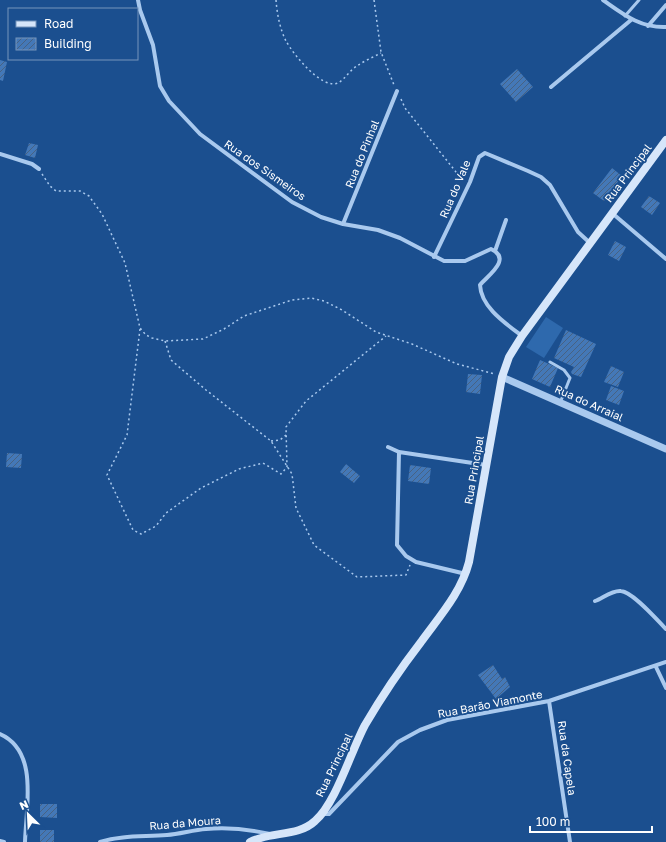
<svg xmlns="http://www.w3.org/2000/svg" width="666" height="842" font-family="'Golos Text',sans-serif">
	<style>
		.pitch { fill: #2e69ad }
		.building { fill: url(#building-hatch) }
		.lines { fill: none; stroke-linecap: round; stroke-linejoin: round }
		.path { stroke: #a9c9ee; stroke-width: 1.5; stroke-dasharray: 2 3; stroke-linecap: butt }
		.service { stroke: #a9c9ee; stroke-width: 3 }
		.minor { stroke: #a9c9ee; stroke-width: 4 }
		.tertiary { stroke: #a9c9ee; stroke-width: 7 }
		.secondary { stroke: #d6e6fa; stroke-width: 8 }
		.labels { text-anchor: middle; stroke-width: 3.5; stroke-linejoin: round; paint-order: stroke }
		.street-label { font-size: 11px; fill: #fff; stroke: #1b4f8f }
	</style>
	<defs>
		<pattern id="building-hatch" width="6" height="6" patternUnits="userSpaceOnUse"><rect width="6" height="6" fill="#4478b7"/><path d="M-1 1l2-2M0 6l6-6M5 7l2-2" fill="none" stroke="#486282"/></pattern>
	</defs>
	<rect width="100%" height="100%" fill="#1b4f8f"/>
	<path class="pitch" d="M546,317l17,11 -19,30 -18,-11z"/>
	<path class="building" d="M0,60l7,2 -4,19 -3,-1z
		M517,69l16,18 -17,15 -16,-18z
		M29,143l9,2 -3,13 -10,-3z
		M612,168l10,8 -18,25 -11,-8z
		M649,196l11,7 -8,12 -11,-8z
		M615,241l11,6 -7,14 -11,-6z
		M566,330l30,14 -15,33 -9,-3 -1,-2 3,-5 -20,-9z
		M540,360l18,8 -8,19 -18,-8z
		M611,366l13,6 -6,15 -14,-5z
		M468,374l14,1 -2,19 -14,-2z
		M611,386l13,5 -5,14 -13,-5z
		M7,453l15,1 -1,14 -15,-1z
		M346,464l14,12 -6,7 -14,-11z
		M410,465l21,3 -2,16 -21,-3z
		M493,665l9,14 3,-2 5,10 -14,12 -18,-24z
		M40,804h17v14l-17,-1z
		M40,830h14v12h-14z"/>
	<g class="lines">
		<path class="path" d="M276,0c1,14 4,29 10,41 7,13 36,49 52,42 7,-4 12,-13 19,-17 7,-5 16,-9 24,-13
			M374,0l7,52 13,33
			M401,99l4,9 59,74
			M42,174l8,12 6,5h24l9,5 13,18 23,49 15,65 6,7 6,3 13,3 38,-2 21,-10 20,-13 48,-16 19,-2 13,3 18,9 34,22 36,12 45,20 38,10
			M140,329l-13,106 -20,40 26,55 8,4 15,-8 10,-13 35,-25 38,-19 24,-6 18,11 6,-7 -1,-40 20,-26 80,-65
			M165,341l6,19 35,30 65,51 21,33 4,34 18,37 43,32 49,-2 4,-10
			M271,441l9,-1 6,-5"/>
		<path class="service" d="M625,16l14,-16
			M550,362l14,8 6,8 -10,25"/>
		<path class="minor" d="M138,0l2,10 13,35 7,41 9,15 31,33 92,68 29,15 22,7 35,6 22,8 44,23h21l26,-12c22,10 -4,27 -11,36 1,22 25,38 42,51
			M603,0c20,14 37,28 63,27
			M648,26l18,-21
			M551,87l80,-67
			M0,154l32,10 7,5
			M612,213l54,46
			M343,224l54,-133
			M495,251l11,-31
			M434,257l36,-75 9,-25 6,-4 43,18 13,6 9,8 28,47 12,11
			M388,447l11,5 87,13
			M399,452l-2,93 9,11 10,6 50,12
			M595,601c8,-3 17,-11 26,-10 12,1 36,29 45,38
			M656,667l10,21
			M549,701l21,141
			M0,734c39,17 26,73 25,108
			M323,814h6l69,-72 22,-12 27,-10 102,-19 117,-39
			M0,841l4,1
			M100,842c22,-7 44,-5 67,-7 13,-1 26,-5 39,-6 22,-2 42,0 64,5"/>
		<path class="tertiary" d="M502,377l164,72"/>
		<path class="secondary" d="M250,842c21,-11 48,-5 65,-21 21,-18 36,-70 50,-96 17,-29 36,-57 56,-83 18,-25 40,-49 48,-80l33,-185 7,-20 13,-21 144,-196"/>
	</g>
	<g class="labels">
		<g class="street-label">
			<text transform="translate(362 154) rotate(-68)" y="4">Rua do Pinhal</text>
			<text transform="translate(265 170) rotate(35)" y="4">Rua dos Sismeiros</text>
			<text transform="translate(628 173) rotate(-53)" y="4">Rua Principal</text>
			<text transform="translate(455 189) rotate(-67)" y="4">Rua do Vale</text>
			<text transform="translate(589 403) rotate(24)" y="4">Rua do Arraial</text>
			<text transform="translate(474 470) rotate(-80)" y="4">Rua Principal</text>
			<text transform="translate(490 704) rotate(-11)" y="4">Rua Barão Viamonte</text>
			<text transform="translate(567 758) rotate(82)" y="4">Rua da Capela</text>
			<text transform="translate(334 765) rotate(-64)" y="4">Rua Principal</text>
			<text transform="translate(185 823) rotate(-5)" y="4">Rua da Moura</text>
		</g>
	</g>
	<rect x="8" y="8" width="130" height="52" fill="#1b4f8f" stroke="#7695bc"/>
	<rect x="16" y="21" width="20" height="6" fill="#d6e6fa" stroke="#7695bc"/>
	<text x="44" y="28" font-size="12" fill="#ffffff">Road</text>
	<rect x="16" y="38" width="20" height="12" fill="url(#building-hatch)" stroke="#7695bc"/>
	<text x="44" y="48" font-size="12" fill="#ffffff">Building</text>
	<g transform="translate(28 814) rotate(336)" stroke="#1b4f8f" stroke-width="3" paint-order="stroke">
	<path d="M0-3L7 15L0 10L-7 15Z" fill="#ffffff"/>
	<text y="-6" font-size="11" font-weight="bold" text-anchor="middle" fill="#ffffff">N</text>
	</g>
	<path d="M530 826v6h122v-6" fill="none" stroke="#ffffff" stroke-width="2"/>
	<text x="536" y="826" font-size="12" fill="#ffffff" stroke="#1b4f8f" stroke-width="3" paint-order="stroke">100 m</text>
</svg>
